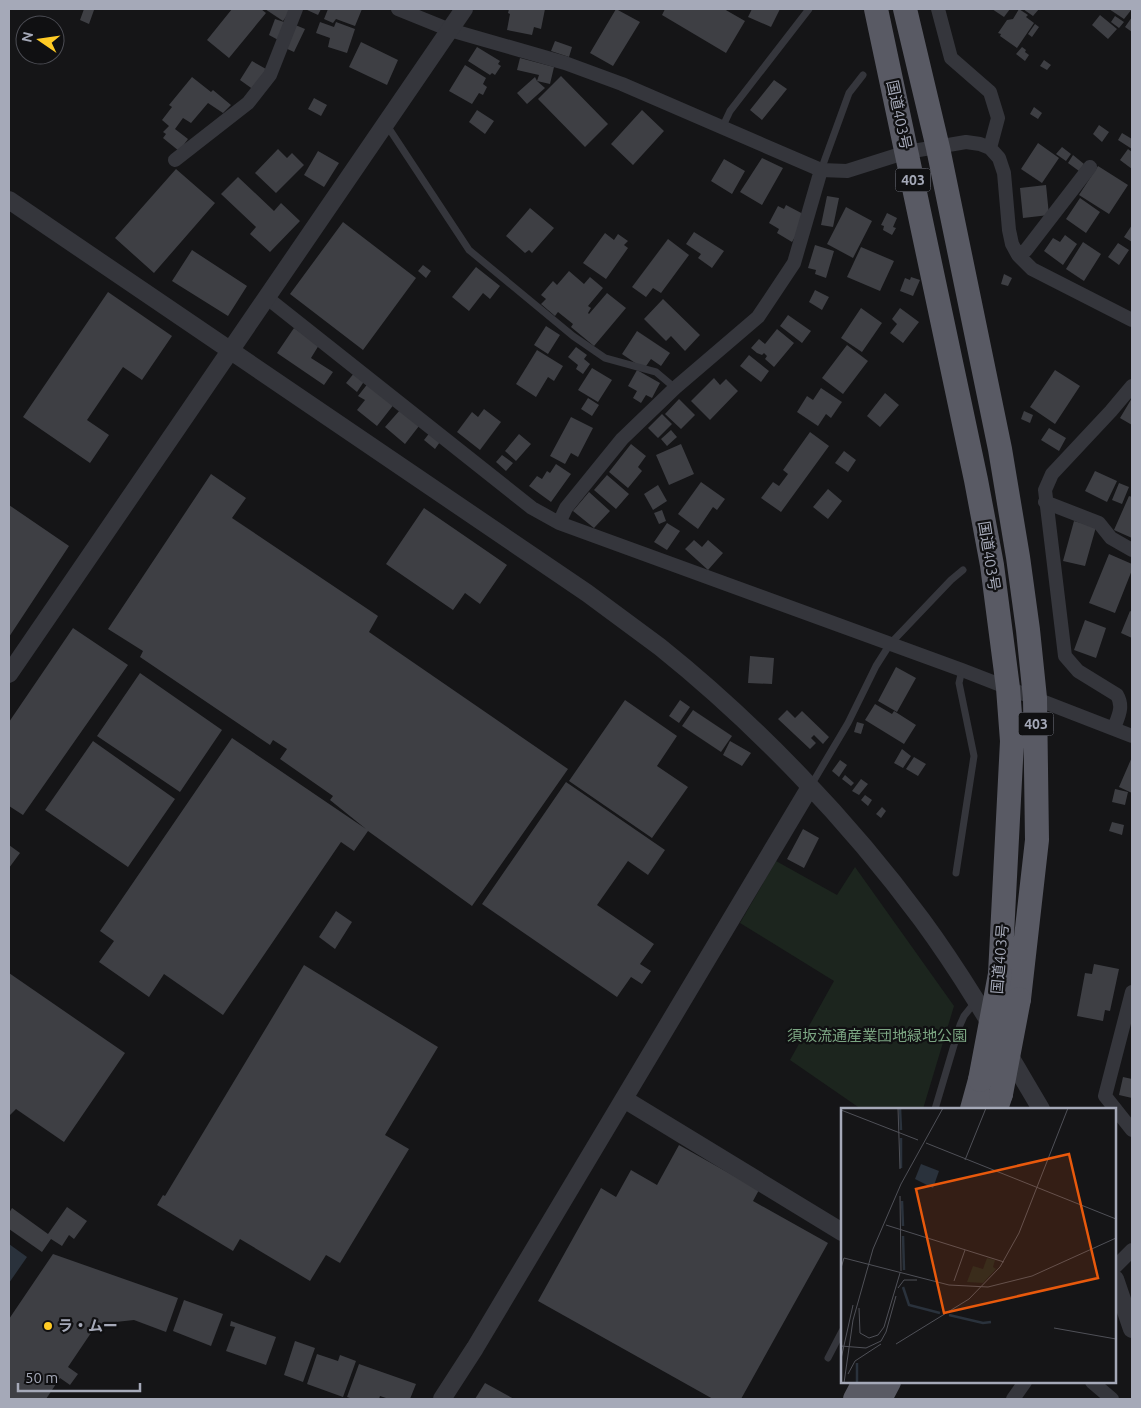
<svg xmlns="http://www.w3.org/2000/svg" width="1141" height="1408" font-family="Ubuntu,'Noto Sans JP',sans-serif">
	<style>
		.green { fill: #1c251e }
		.water { fill: #2a323c }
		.building { fill: #3e3f44 }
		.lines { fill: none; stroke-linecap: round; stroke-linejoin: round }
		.service { stroke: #35363c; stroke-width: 7 }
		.minor { stroke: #35363c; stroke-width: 14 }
		.tertiary { stroke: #35363c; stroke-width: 18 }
		.trunk { stroke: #595a64; stroke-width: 24 }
		.trunk-bridge { stroke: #595a64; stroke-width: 24 }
		.poi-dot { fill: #ffcb25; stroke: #101012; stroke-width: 2 }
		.labels { text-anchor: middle; stroke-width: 4.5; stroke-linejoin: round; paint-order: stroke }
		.shield { fill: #101012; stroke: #787b86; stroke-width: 1 }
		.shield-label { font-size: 14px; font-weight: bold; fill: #a5a9b8 }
		.street-label { font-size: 15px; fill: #a5a9b8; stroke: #101012 }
		.park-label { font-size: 15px; fill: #7ba582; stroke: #101012 }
		.poi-label { font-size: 15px; font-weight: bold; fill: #a5a9b8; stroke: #101012; text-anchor: start }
		.inset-river { fill: none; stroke: #2a323c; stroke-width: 2.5 }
		.inset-road { fill: none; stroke: #4f5057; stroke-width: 1 }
		.view { fill: #e8590c; fill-opacity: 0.15; stroke: #e8590c; stroke-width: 2.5 }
		.inset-edge { fill: none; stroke: #a5a9b8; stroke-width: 2.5 }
	</style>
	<rect width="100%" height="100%" fill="#151517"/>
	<path class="green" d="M776,861l61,34 18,-28 99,139 -31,103h-62l-71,-49 44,-79 -94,-58z"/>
	<path class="water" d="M9,1244l18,13 -18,26z"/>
	<path class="building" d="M84,9l10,1 -5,14 -9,-4z
		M232,9h29l5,4 -37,45 -22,-18z
		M265,9h25l1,1 -8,11z
		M305,9h16l-3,6z
		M328,9h34l-7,17 -19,-7 -3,4 -9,-4z
		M509,9h36l-4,20 -7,-2 -2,8 -25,-5 3,-16 -2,-1z
		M616,9l24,13 -27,44 -23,-13z
		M665,9h59l21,12 -19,32 -64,-38z
		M752,9h28l-9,18 -23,-10z
		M992,9h18l-6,8z
		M1019,9l9,6 -2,2 8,6 -17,25 -17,-12 1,-2 -3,-1 9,-13 6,-1z
		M1023,9h16l-6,7z
		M1109,9h23l-8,10z
		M1100,15l17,14 -9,10 -16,-14z
		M1115,16l9,6 -5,6 -8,-6z
		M1132,17v15l-7,-5z
		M275,19l12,4 -7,18 -11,-6z
		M320,22l14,5 2,-5 19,7 -8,24 -19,-6 2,-9 -14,-5z
		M293,24l12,5 -11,23 -11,-5z
		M1035,24l4,3 -7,10 -4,-3z
		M555,41l17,6 -3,10 -18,-6z
		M361,42l37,18 -11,25 -38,-18z
		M477,47l23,14 -2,3 3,2 -6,9 -3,-2 -2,2 -22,-14z
		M1022,47l4,3 -1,2 4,3 -4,6 -9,-7z
		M520,58l34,9 -4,17 -13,-3 8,7 -18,16 -10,-11 18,-16 2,4 2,-6 -22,-5z
		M1044,60l7,5 -4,5 -7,-4z
		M252,61l14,8 -12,21 -14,-10z
		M465,65l21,13 -3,6 4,3 -4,8 -4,-2 -7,11 -23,-13z
		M561,76l47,48 -23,23 -47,-48z
		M192,77l19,15 2,-2 18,15 -8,8 -15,-10 -17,20 -8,-5 -8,11 13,10 -9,12 -16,-13 3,-4 -3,-2 6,-6 -7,-6 10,-13 -3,-2z
		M774,80l13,9 -25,31 -12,-10z
		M314,98l13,7 -6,11 -13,-7z
		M1034,107l8,6 -4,6 -8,-5z
		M477,110l17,11 -9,13 -16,-12z
		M642,110l22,21 -31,34 -22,-21z
		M1099,125l10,7 -7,10 -9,-8z
		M1122,133l10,6v10l-14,-9z
		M1038,143l21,15 -17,25 -21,-14z
		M1062,147l9,7 -5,7 -10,-7z
		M278,149l9,9 5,-5 12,12 -28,28 -21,-20z
		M1128,149l4,3v17l-12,-9z
		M318,151l21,12 -15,24 -20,-12z
		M1073,155l11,9 -5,7 -11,-8z
		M762,158l21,10 -21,37 -22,-13z
		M724,159l21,12 -13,23 -21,-13z
		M1098,166l30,19 -19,29 -30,-19z
		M176,169l39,34 -61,70 -39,-35z
		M238,177l36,34 7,-8 19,18 -30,31 -20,-18 6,-7 -35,-33z
		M1046,185l3,30 -26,3 -3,-30z
		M827,196l12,2 -6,29 -12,-2z
		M1080,198l20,14 -14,21 -20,-14z
		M786,205l21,11 -15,26 -15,-9 2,-4 -10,-6 9,-17 6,3z
		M846,207l26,14 -19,37 -26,-14z
		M530,208l24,20 -22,25 -3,-3 -4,3 -19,-17z
		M887,213l10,5 -4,9 3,1 -4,7 -9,-5 1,-4 -3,-1z
		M343,222l73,56 -53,72 -73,-56z
		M1132,225v17l-8,-5z
		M694,232l30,19 -12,17 -14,-10 3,-4 -15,-10z
		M605,233l9,7 4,-6 10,7 -4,4 4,3 -22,31 -23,-16z
		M1065,235l12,9 -14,21 -19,-14 9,-13 7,4z
		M668,239l21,16 -28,38 -8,-5 -7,9 -14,-10z
		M1083,242l18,12 -17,27 -18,-12z
		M1118,243l11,7 -10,15 -11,-8z
		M815,245l19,6 -8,27 -11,-4 1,-4 -8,-2z
		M861,247l33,14 -14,30 -33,-14z
		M192,250l55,36 -19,30 -56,-35z
		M423,265l8,6 -5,7 -8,-7z
		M476,267l24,19 -10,13 -7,-6 -14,18 -17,-14z
		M569,271l15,13 6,-7 13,11 -15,18 3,2 -3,5 1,1 18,-21 19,15 -32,38 -23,-19 2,-3 -15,-12 -3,4 -14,-12 5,-5 -5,-4 12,-14 4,4z
		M1004,274l8,4 -4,8 -7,-2z
		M911,277l9,3 -7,16 -13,-5 5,-13 5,2z
		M815,290l14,7 -7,13 -13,-8z
		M108,292l64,44 -30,44 -19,-13 -36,53 22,15 -19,28 -67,-46z
		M663,299l37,36 -15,16 -14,-15 -5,5 -22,-22z
		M861,308l21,15 -20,29 -21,-14z
		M900,308l19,14 -16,21 -13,-10 7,-9 -5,-5z
		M788,315l23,16 -9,12 -22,-17z
		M546,326l14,9 -12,19 -14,-9z
		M294,328l25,17 -8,13 22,14 -9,13 -47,-32z
		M777,329l17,14 -20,24 -9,-8 2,-3 -3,-3 -2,2 -5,-2 -6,-5 8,-9 6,5z
		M637,331l33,22 -9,13 -10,-7 -7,10 -22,-15z
		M847,345l21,16 -25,33 -21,-16z
		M576,347l11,8 -3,4 6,5 -7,10 -7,-5 2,-4 -10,-8z
		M537,350l26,16 -9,15 -6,-4 -12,20 -20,-13z
		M749,355l20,16 -8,11 -21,-16z
		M592,368l20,12 -14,22 -20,-12z
		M637,370l23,13 -8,15 -6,-3 -5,8 -8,-5 4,-7 -9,-5z
		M1055,370l25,16 -25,38 -25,-17z
		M355,372l10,8 -8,12 -11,-9z
		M714,378l6,7 6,-6 12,12 -28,29 -19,-19z
		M369,382l26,21 -18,23 -20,-16 8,-10 -7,-4z
		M821,388l21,14 -11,16 -5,-4 -8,12 -21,-14 10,-16 6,4z
		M885,393l14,12 -19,22 -13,-11z
		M588,398l11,7 -7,11 -11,-7z
		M1132,398v27l-12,-7z
		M679,399l16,16 -14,14 -16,-15z
		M484,409l17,13 -21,28 -23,-18 15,-20 6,5z
		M400,410l19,16 -14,18 -20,-17z
		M1024,411l9,4 -3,8 -9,-4z
		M662,414l10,10 -14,14 -10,-10z
		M571,417l22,11 -15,29 -7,-4 -6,11 -15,-8z
		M1049,428l17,10 -7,13 -18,-11z
		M671,430l6,7 -10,9 -6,-7z
		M431,431l11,8 -7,10 -11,-9z
		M810,432l19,14 -48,66 -20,-14 12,-16 6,4 9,-12 -5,-4z
		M519,434l12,10 -15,17 -11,-10z
		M631,444l15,12 -8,11 4,4 -14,17 -19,-16z
		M681,444l13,30 -25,11 -13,-30z
		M844,451l12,9 -8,12 -13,-9z
		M502,455l11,8 -7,8 -10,-9z
		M556,464l15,10 -20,28 -22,-16 8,-10 5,3 5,-8 3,2z
		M1095,471l22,10 -10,21 -22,-11z
		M211,474l35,24 -14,20 146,98 -9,16 199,137 -96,137 -104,-75 -14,20 -13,-9 -118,173 -59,-41 -15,23 -50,-35 15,-21 -14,-10 132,-193 134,91 -36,-29 3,-4 -53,-37 7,-10 -14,-9 -3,5 -130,-88 3,-6 -35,-22z
		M607,475l22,19 -13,15 -22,-19z
		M701,482l24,17 -8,11 -4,-3 -15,22 -20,-15z
		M1119,483l10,4 -7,17 -10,-4z
		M658,485l9,16 -14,9 -9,-16z
		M828,489l14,12 -14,18 -15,-12z
		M589,492l21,19 -16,17 -21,-17z
		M1129,496l3,1v41l-18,-8z
		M9,505l60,41 -60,91z
		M424,508l83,57 -27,39 -15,-11 -12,17 -67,-46z
		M662,510l4,11 -7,3 -5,-11z
		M1074,521l22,6 -11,39 -22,-5z
		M667,523l13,8 -13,19 -13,-8z
		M694,540l8,7 6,-7 15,13 -15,17 -23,-21z
		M1109,554l23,10v6l-17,43 -26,-10z
		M1130,611l2,1v26l-11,-5z
		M1085,620l21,8 -10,30 -22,-8z
		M73,628l55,37 -105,150 -14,-9v-84z
		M750,656l24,2 -2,26 -24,-1z
		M896,667l20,11 -19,34 -19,-11z
		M140,673l82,57 -42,62 -83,-56z
		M625,700l52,36 -20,30 31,21 -36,51 -83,-57z
		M680,700l10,7 -11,16 -10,-7z
		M875,704l17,10 2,-3 22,14 -12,19 -39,-24z
		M693,710l39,26 -11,16 -39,-26z
		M787,710l8,8 7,-7 27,26 -6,7 -9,-9 -3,3 5,5 -6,6 -32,-30z
		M857,722l7,2 -3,10 -7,-2z
		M93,741l82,58 -47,68 -83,-57z
		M730,741l21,12 -9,13 -19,-11z
		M902,749l9,7 -8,12 -9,-5z
		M914,757l12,7 -8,12 -12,-7z
		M1132,757v36l-13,-6z
		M840,760l7,5 -8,12 -7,-6z
		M845,775l9,8 -3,3 -9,-7z
		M861,779l7,5 -9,11 -7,-4z
		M566,782l99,68 -17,25 -20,-14 -31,44 57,39 -14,20 11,7 -9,13 -11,-7 -14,20 -135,-93z
		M1115,789l13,3 -3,13 -13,-3z
		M865,795l7,5 -4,6 -7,-6z
		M882,807l4,4 -5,7 -5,-4z
		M1112,822l12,3 -2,10 -13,-4z
		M803,829l16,9 -15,30 -17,-9z
		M9,845l11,8 -11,15z
		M336,911l16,11 -17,27 -16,-12z
		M1094,964l25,5 -9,42 -5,-1 -2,11 -26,-5 8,-43 7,1z
		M304,965l134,82 -53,88 24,14 -69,114 -14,-8 -16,26 -70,-42 -7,12 -76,-46 6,-10 2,1z
		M9,973l116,80 -61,89 -48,-33 -6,6 -1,-1z
		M1123,1077l9,2v19l-13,-3z
		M679,1145l80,45 -6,11 75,42 -87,156h-28l-175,-98 63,-113 15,9 15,-27 26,15z
		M67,1207l20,14 -13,18 -5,-4 -7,11 -11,-7 -9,13 -33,-23v-16l3,-5 36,26z
		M53,1254l125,44 -12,34 -32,-12 -37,4 -29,43 10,7 -8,11 -10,-7 -14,21h-37v-80z
		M184,1300l39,14 -12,32 -38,-15z
		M231,1321l45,16 -10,28 -40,-14 9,-24 -5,-1z
		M295,1341l20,7 -12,34 -19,-7z
		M317,1354l21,7 2,-6 16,6 -13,36 -36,-13z
		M359,1364l57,20 -6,15h-21l-9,-3 -1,3h-26l-6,-2z
		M485,1383l29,16h-39z"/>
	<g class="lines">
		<path class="service" d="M386,124l83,126 104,86 32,22 51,14 19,16
			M722,128l8,-17 79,-102
			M821,170l28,-77 14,-18
			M810,787l38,-64 28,-57 14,-22 61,-64 12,-10
			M956,873l18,-117 -15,-73 3,-13
			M935,1109l25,-84 4,-9 12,-15
			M828,1358l14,-27"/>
		<path class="minor" d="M398,9l52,21 115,33 57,21 199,86 26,1 60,-19 59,-10 14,2 10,4 9,10 5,15 5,57 3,14 6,11 14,14 100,51
			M938,9l13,49 39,34 8,26 -8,30
			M175,160l73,-57 22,-28 26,-66
			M1018,255l8,-5 64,-83
			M266,297l266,211 27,15 403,147 170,66
			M1045,502l54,21 12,15 21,12
			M559,523l7,-15 56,-69 53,-51 83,-71 36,-54 27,-93
			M1114,728c4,-11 10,-21 3,-33l-39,-24 -13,-15 -20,-166 7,-16 59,-63 21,-25
			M1132,992l-27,104 27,34
			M1115,1267l17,-17
			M1092,1382l20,17
			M1013,1399l12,-17"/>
		<path class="tertiary" d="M9,200l578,393c24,18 49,36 73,54 96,77 189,174 262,273 44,60 81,125 119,189
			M9,674l455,-665
			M624,1099l218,133
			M1115,1279l17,50
			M442,1399l33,-51 335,-561"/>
		<path class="trunk" d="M876,9l100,471 16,85 16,123 4,53 -12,233
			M905,9l33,139 62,301 18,108 10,73 7,68 2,142 -18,159
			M972,1109l8,-29
			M996,1109l5,-15
			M855,1399l9,-17
			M880,1399l9,-17"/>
		<path class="trunk-bridge" d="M980,1080l20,-106
			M1001,1094l18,-95"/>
	</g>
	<circle class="poi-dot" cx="48" cy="1326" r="5"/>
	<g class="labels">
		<g class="shield">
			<rect x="895.5" y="168.5" width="35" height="23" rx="4"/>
			<rect x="1018.5" y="712.5" width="35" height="23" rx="4"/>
		</g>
		<g class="shield-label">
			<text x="913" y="185">403</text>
			<text x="1036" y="729">403</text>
		</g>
		<g class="street-label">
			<text transform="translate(899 115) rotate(78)" y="5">国道403号</text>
			<text transform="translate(989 556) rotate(81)" y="5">国道403号</text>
			<text transform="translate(1000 959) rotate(-85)" y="5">国道403号</text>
		</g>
		<g class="park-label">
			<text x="877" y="1041">須坂流通産業団地緑地公園</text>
		</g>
		<g class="poi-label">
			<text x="58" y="1331">ラ・ムー</text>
		</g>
	</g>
	<g transform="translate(841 1108)">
		<rect width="275" height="275" fill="#151517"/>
		<path d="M146,150l8,2 -2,7 3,2 -13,14 -16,-1 6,-16 10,3z" fill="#1c251e"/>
		<path d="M80,56l18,7 -6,17 -18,-9z" fill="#2a323c"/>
		<path class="inset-river" d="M59,0l1,22M60,30v30M61,93l1,25M62,128l1,34M62,179l6,18 31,8M108,207l34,8 8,-1M16,255v20"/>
		<path class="inset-road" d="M57,0l2,61M0,2l77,30M85,35l190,76M124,52l21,-52M59,88l1,75M45,117l118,37M0,160l3,-10 105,27 39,2 44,-11 84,-38M113,173l11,-31M57,180l6,-8h13M18,200l1,25 9,5 9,-3 6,-8 16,-54M213,220l62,11M55,236l73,-45 31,-32 19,-34 49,-125M0,238l25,2 15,-7 5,-9 10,-36M0,251l12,-54M7,266l7,-13 26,-17M3,275l9,-63 20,-71 28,-65 42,-76"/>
		<path class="view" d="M228,46l29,124 -154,35 -28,-124z"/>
		<rect width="275" height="275" class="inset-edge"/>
	</g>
	<rect width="1141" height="1408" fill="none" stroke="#a5a9b8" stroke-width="20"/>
	<g transform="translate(40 40) rotate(283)"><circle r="24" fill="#101012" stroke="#4c4d54"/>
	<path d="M0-4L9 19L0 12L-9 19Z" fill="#ffcb25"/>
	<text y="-8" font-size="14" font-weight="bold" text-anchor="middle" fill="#a5a9b8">N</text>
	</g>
	<path d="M18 1383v8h122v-8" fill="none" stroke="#a5a9b8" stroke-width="2.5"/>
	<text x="25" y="1383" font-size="15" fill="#a5a9b8" stroke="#101012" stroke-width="4" paint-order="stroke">50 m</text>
</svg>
